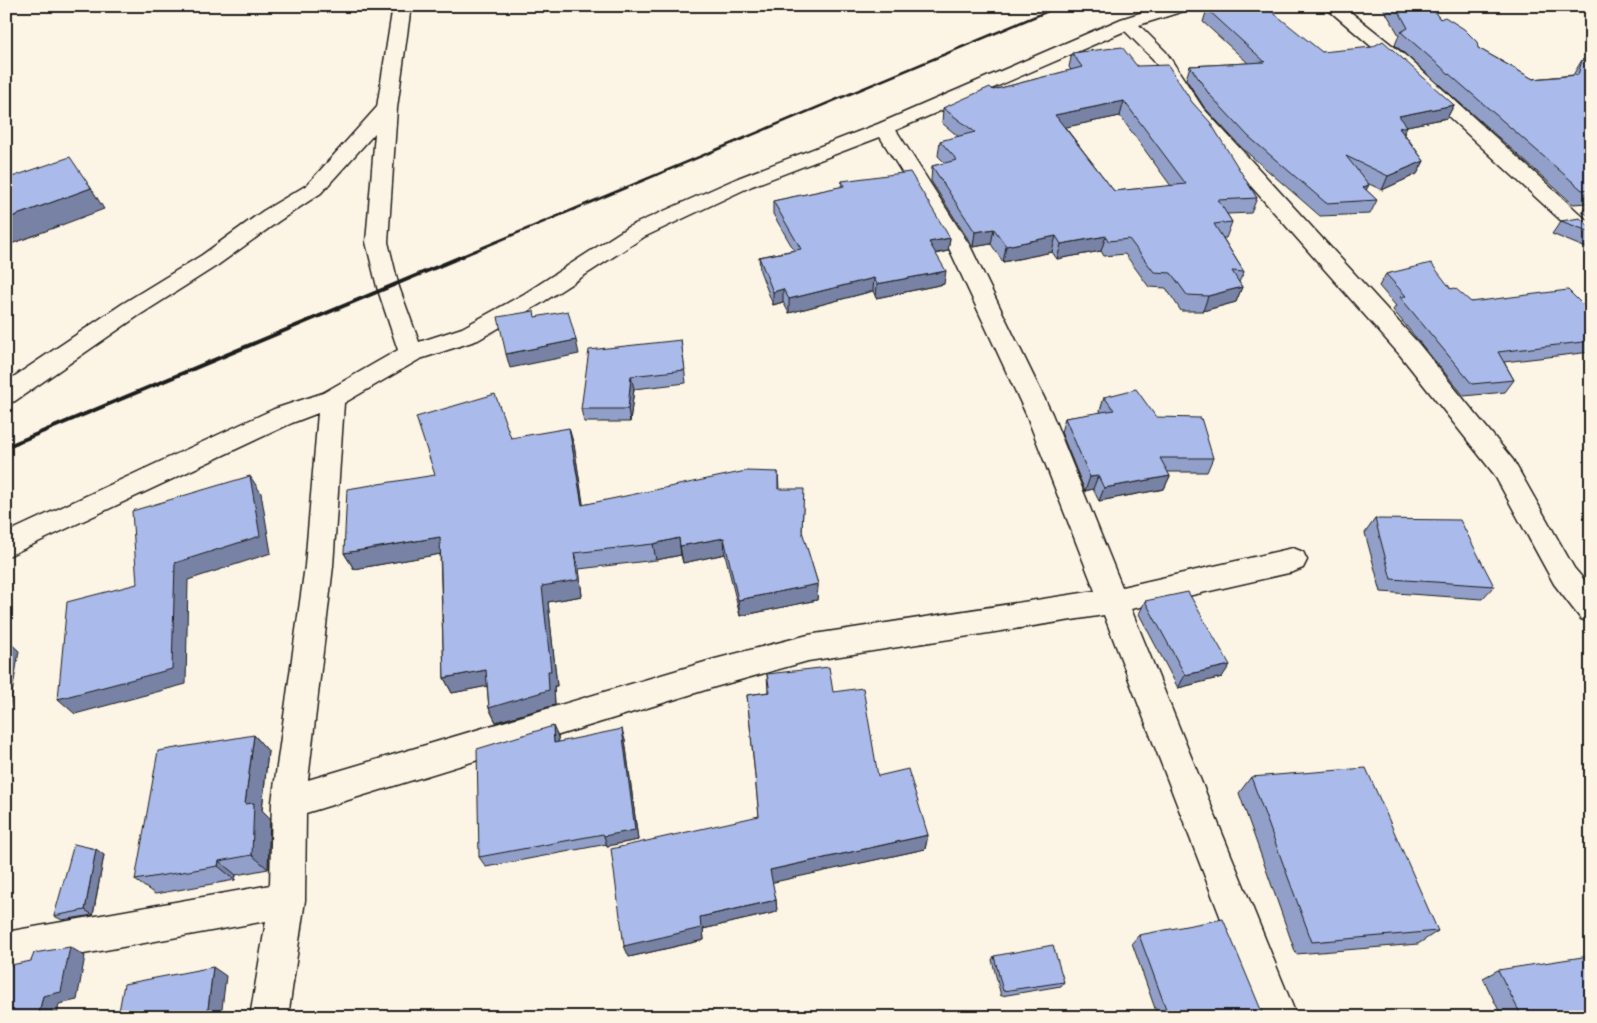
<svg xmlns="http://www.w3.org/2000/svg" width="1597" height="1023" font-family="Caveat,sans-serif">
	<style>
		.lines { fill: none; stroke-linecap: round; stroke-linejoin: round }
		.minor-casing { stroke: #1c1c1c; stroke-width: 3 }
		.minor { fill: #fcf5e5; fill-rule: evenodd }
		.rail-far1 { stroke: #1c1c1c; stroke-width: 2.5 }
		.rail { stroke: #1c1c1c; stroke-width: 4 }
		.wall { fill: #92a0c9; stroke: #1c1c1c; fill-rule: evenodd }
		.shaded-wall { fill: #7782a4; stroke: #1c1c1c }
		.building { fill: #aabaea; stroke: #1c1c1c; fill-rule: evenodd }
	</style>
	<rect width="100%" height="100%" fill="#fcf5e5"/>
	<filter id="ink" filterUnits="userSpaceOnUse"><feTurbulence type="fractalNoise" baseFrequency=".02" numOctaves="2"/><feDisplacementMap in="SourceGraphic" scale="10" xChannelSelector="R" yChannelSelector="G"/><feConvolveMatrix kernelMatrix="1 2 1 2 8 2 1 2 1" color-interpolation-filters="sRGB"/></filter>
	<g filter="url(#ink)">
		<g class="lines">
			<g class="minor-casing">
				<path id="minor" d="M393,6h18l-14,102 -9,134 11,45 20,55 43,-14 62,-34 104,-67 110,-49 140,-54 243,-105 41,-13h27l-2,4 -48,15 27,27 37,56 215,235 95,117 61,108 17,20v34l-10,-3 -27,-35 -60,-110 -94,-119 -211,-239 -36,-57 -28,-28 -229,99 74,116 82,168 70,173 171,-39 10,4 4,8 -4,8 -10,4 -162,37 166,408h-38l-155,-402 -296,46 -93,26 -409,126 -1,87 -17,117h-38l16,-96 -260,47v-36l264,-47 2,-83 33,-236 13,-153 -26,10 -286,134v-24l268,-124 49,-16 75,-43 -21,-63 -11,-45 9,-109 -54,60 -42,28 -61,44 -80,51 -123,85 -9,3v-22l116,-78 80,-49 61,-44 44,-26 70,-78zM880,137l68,109 78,168 69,177 -287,44 -93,24 -407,121 25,-214 11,-163 76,-44 58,-19 62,-36 104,-67 108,-51z
					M1324,6h19l64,51 184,167v19l-8,-2 -190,-176z"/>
			</g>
			<use href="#minor" class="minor"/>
			<path class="rail-far1" d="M460,257l600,-251"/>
			<path class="rail" d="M6,447l457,-191"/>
		</g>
		<path class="wall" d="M1382,6h48l10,13 38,29 55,31 40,-4 9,-15 9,-2v160l-9,-7 6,-8 -15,1 -178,-159 4,-10z
			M1207,9l115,43 132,53 -7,13 -40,8 -3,7 20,28 -7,13 -35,16 -15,-7 -1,7 11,10 -7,14 -50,2 -77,-67 -39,-42 -18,-28 4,-13 58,-3 -45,-41z
			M1072,53l65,13 55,36 65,96 -6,15 -24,1 5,8 -6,16h-3l21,34 -5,10 3,5 -6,15 -33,9h-22l-15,-23 -17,-1 -24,-33 -21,2 -3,-5 -44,8 -5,-7 -49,10 -12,-18 -18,3 -42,-66 1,-15 13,-3 -7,-7 2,-15 19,-4 -17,-14 1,-15 50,-18 78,-20 -2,-3zM1120,116l51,70 -57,5 -49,-64z
			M842,181l108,57 -2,13 -12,3 8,30 -68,14 -3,-7 -84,22 -6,-11 -10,3 -13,-34 -1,-14 35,-7 -21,-36v-13l68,-14z
			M1561,221l30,7v22l-39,-16z
			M1386,274l65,15 20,13 120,11v39l-87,10 10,18 -9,12 -41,4 -71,-86 3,-4 -17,-20z
			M681,340l5,43 -52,6 -4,33h-46l-3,-13z
			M1104,397l52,20 57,41 -6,14h-40l3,4 -6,13 -65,12 -6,-12 -8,2 -24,-59 4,-14 36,-5 -1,-2z
			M511,438l63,7 9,60 195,-33 1,17 24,17 -1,27 16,51 -1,16 -77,16 -15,-62 -42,9 -2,-8 -25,5 -77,9 3,27 -34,6 9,84h-3l1,19 -59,17 -7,-14 -2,-22 -35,7 -8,-15 -4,-124 -86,15 -10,-16z
			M1375,519l119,67 -12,13 -101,-7 -16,-59z
			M1145,601l77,76 -44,11 -39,-74z
			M767,674l66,18 45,84 50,59 -3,14 -153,33 4,18 1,12 -74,17 1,11 -75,17 130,-141 -12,-121 21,-3z
			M254,735l14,16 -6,59 8,8 -2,51 -32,6 -1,5 -80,14 -20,-14z
			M558,737v5l67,-2 13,100 -31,6v-2l-121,23 -7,-10z
			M1251,777l187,154 -20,13 -122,10 -57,-161z
			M104,855l-11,60 -31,5 -8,-4z
			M1139,935l125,82h-106l-26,-74z
			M994,956l70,26 -3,4 -60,10 -9,-36z
			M1498,970l93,47h-89l-19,-39z"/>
		<path class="shaded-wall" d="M1124,101l-4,15 -68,14 3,-15z
			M1454,105l-7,13 -40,8 -6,13 -2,-23z
			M1424,161l-7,13 -35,16 6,-14z
			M1369,185l-7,13 1,-11z
			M91,188l13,21 -98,37v-27z
			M994,229l-3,15 -18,3 2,-15z
			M1056,236l-4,16 -49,10 3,-16z
			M1106,236l-5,15 -44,8 4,-15z
			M950,238l-2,13 -21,4 2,-13z
			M946,271l-2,13 -68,14 1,-14z
			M874,278l-1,13 -84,22v-14z
			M1242,287l-6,15 -33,9 5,-15z
			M783,289v13l-10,3v-13z
			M576,340l3,14 -69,14 -4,-14z
			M631,376l3,13 -4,33 -2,-13z
			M569,428l5,17 12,77 -4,-17z
			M250,476l11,17 10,60 -83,27 -2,104 -111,30 -17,-15z
			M1098,476l-5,13 -8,2 5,-14z
			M1170,476l-6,13 -65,12 5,-13z
			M440,537l7,16 -93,16 -10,-16z
			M679,538l2,17 -25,5 -3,-16z
			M724,538l1,16 -42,9 -3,-17z
			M574,553l5,16 3,27 -34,6 9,84h-3l1,19 -59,17 -7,-14 53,-122z
			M818,584l-1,16 -77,16 -2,-16z
			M6,639l13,12 -13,78z
			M1230,665l-8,12 -44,11 7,-13z
			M486,670l7,15 -41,8 -8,-15z
			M553,726l5,11 1,17 -5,-11z
			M622,729l3,11 13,100 -31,6 -3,-10z
			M254,735l14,16 -6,59 8,8 -2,51 -16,-14 -7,-51z
			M928,835l-3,14 -155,34v-13z
			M96,849l8,6 -11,60 -8,-5z
			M219,861l17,14 -1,5 -17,-14z
			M776,900l1,12 -74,17 1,11 -75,17 -5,-11 76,-29z
			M70,947l15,9 -8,44 -18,4 -2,13h-19l5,-21z
			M213,967l13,9 -5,41h-14z"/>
		<path class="building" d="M1232,6h33l57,46 50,-5 11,-6 71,64 -55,11 8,10 -8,2 25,33 -36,15 -42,-20 23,29 -6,2 14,13 -51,3 -78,-67 -39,-42 -19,-28 75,-4 -58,-53z
			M1396,6h34l10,13 5,-2 19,12 13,13 1,6 55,31 45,-4 4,-15 9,-2v131l-9,1 -181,-158 7,-4z
			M1122,47l15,19 31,-1 24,37 18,20 47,76 -39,2 14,22 -18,2 30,48 -12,-1 10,16 -34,9 -21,-1 -16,-22 -17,-1 -25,-33 -21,2 -2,-5 -45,8 -5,-8 -50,10 -12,-17 -19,3 -43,-66 25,-6 -17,-19 35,-9 -32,-24 47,-21 3,3 89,-23 -10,-14zM1124,101l62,83 -72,7 -59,-76z
			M70,157l21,31 -85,31v-40z
			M910,172l40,66 -21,4 17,29 -69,13 -3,-6 -85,21 -6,-10 -10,3 -14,-35 42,-8 -28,-48 71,-15 -2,-5z
			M1580,218l11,10v4l-30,-11z
			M1431,263l20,26 4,-1 16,14 97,-12 23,23v28l-93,11 16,28 -42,4 -72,-87 6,-1 -20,-22z
			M534,311l1,6 33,-6 8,29 -70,14 -8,-37z
			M681,340l4,30 -54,6 -3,33h-47l8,-59z
			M1136,389l20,28 45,1 12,40h-53l10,18 -66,12 -6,-12 -8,1 -25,-59 49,-8 -10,-13z
			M495,394l16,44 58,-10 13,77 164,-34 32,1v17h26l-2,42 16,53 -80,16 -14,-62 -44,8 -1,-8 -26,6 -79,9 4,27 -36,6 9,85h-3l1,19 -60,18 -3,-38 -42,8 -4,-141 -96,16 3,-64 88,-14 -19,-58z
			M250,476l10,60 -85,27 -3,106 -114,30 9,-97 70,-18 -5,-73z
			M1375,519l85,1 34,66 -103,-7z
			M1188,592l42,73 -45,10 -40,-74z
			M829,667l4,25 30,-4 15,88 30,-7 20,66 -158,35 6,30 -76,17 1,11 -77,18 -13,-97 148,-33 -12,-121 23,-3 -3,-18z
			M553,726l1,17 68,-14 13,101 -31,6 -1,-2 -124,23 -2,-108z
			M254,735l-9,69 9,-1 -2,52 -33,6 -1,5 -83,14 23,-129z
			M1366,768l72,163 -126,11 -61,-165z
			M74,844l22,5 -11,61 -31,6z
			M1223,919l41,98h-95l-30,-82z
			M1053,945l11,37 -61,9 -9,-35z
			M70,947l-9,45 -18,4 -5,21h-32v-51l25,-5 3,-8z
			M1589,956l2,3v58h-33l-2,-4 -19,4h-15l-24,-47z
			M213,967l-6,50h-89l6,-33z"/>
	</g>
	<rect width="1597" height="1023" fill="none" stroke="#fcf5e5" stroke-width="25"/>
	<rect x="12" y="12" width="1572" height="998" fill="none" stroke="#1c1c1c" stroke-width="2" filter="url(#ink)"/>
</svg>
